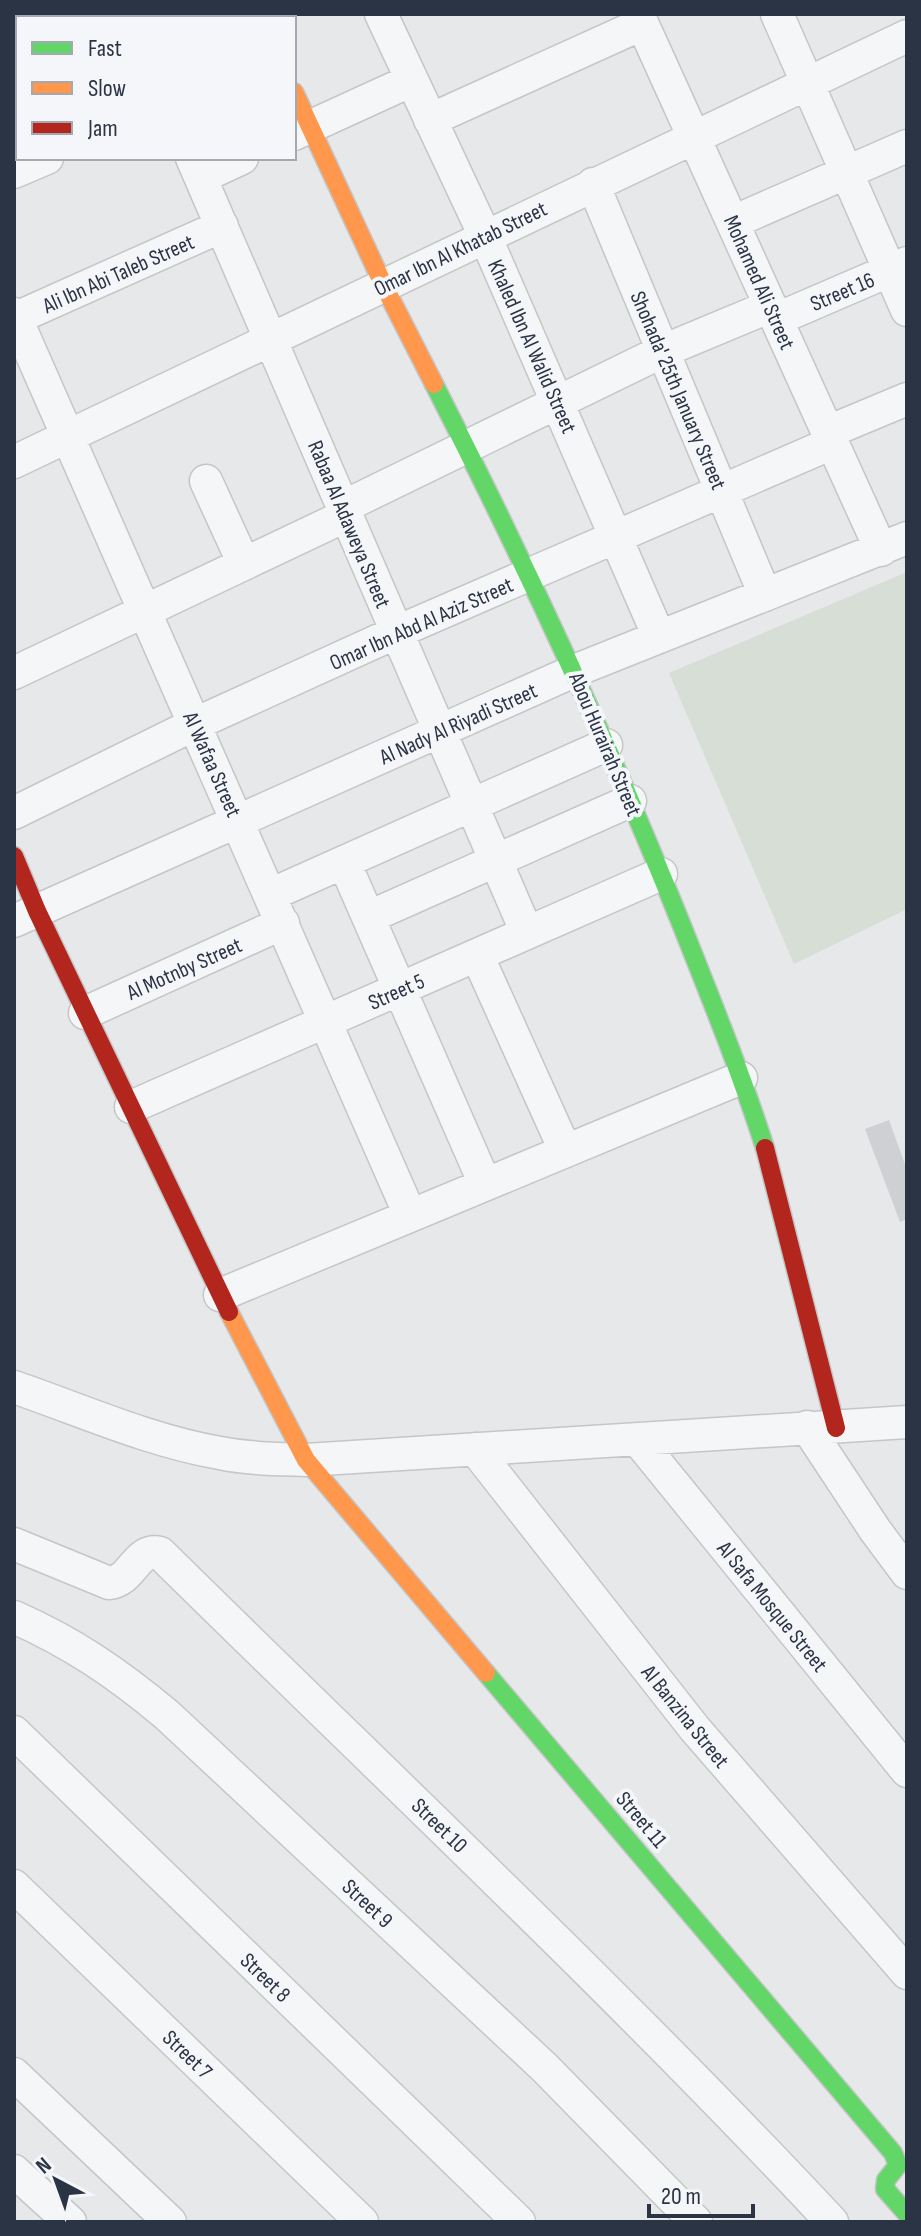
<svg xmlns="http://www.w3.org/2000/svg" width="921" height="2236" font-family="'Sofia Sans Condensed',sans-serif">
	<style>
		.green { fill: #d6ded6 }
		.building { fill: #ced0d3 }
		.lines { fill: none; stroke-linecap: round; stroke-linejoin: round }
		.street-casing { stroke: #c4c6c8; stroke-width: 35 }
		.fast-casing { stroke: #c4c6c8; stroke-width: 21 }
		.slow-casing { stroke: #c4c6c8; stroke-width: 21 }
		.jam-casing { stroke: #c4c6c8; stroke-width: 21 }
		.street { stroke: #f5f6f7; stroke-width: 32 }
		.fast { stroke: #63d668; stroke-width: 18 }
		.slow { stroke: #ff974d; stroke-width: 18 }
		.jam { stroke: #b3261e; stroke-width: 18 }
		.labels { text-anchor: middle; stroke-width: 8; stroke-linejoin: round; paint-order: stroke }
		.street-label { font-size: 22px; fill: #2b3445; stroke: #f4f6f9 }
	</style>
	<rect width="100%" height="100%" fill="#e6e8ea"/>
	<path class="green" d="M907,572v337l-113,55 -125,-291z"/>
	<path class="building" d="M889,1120l18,50v49l-7,3 -35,-93z"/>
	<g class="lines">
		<g class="street-casing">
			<path id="street" d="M130,14l2,4
				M258,14l2,4
				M381,14l104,222 174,401
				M638,14l243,536
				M777,14l130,296
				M22,18l9,-4
				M430,120l212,-96
				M294,134l118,-54
				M192,158l335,775
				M14,172l33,-14
				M201,177l41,-19
				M593,184l172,411
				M733,222l174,-76
				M14,314l396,901
				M14,319l208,-93
				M777,319l130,-56
				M828,432l79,-33
				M14,462l893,-426
				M206,481l38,83
				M343,507l320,-156 108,-45
				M14,673l333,-158
				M14,813l181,-89 202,-92 435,-189
				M344,862l141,322
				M270,895l336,-150
				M369,917l261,-116
				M14,921l560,-250 333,-133
				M477,955l88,195
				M85,1013l198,-90
				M131,1107l530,-233
				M220,1295l521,-217
				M14,1387c67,23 136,54 206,66 29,6 58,6 86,7l601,-38
				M807,1427l68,103 32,43
				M638,1440l269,331
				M475,1449l220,280 212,244
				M14,1544l95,39c24,-2 27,-36 51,-30 225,222 456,438 672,669
				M14,1617c59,26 104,57 153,98l378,353 151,154
				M14,1732l505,490
				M14,1886l348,336
				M14,2074l156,148
				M14,2171l56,51"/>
		</g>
		<g class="fast-casing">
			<path id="fast" d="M434,384c90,177 174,357 248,542 29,73 59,147 83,222
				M486,1673l407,480 5,12 -12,15 -1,9 22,25"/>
		</g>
		<g class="slow-casing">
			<path id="slow" d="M294,92l89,192 51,100
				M229,1312l77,148 180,213"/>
		</g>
		<g class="jam-casing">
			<path id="jam" d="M14,856l23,55 192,401
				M765,1148l71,280"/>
		</g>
		<use href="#street" class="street"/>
		<use href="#fast" class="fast"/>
		<use href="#slow" class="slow"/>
		<use href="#jam" class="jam"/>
	</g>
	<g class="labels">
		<g class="street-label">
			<text transform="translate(460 248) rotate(-26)" y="8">Omar Ibn Al Khatab Street</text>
			<text transform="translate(118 273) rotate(-24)" y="8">Ali Ibn Abi Taleb Street</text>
			<text transform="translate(760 282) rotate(66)" y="8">Mohamed Ali Street</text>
			<text transform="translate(842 291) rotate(-23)" y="8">Street 16</text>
			<text transform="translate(533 346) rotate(66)" y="8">Khaled Ibn Al Walid Street</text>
			<text transform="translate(679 390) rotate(67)" y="8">Shohada' 25th January Street</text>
			<text transform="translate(350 524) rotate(67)" y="8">Rabaa Al Adaweya Street</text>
			<text transform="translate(421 623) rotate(-24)" y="8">Omar Ibn Abd Al Aziz Street</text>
			<text transform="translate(458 723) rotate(-24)" y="8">Al Nady Al Riyadi Street</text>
			<text transform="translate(606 744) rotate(67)" y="8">Abou Hurairah Street</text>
			<text transform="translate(213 764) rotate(66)" y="8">Al Wafaa Street</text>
			<text transform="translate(184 968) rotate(-24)" y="8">Al Motnby Street</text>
			<text transform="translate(396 991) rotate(-24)" y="8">Street 5</text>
			<text transform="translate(773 1606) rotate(51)" y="8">Al Safa Mosque Street</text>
			<text transform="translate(686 1716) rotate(51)" y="8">Al Banzina Street</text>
			<text transform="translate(642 1819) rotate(50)" y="8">Street 11</text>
			<text transform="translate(440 1825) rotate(44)" y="8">Street 10</text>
			<text transform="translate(368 1903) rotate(43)" y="8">Street 9</text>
			<text transform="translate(266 1977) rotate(44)" y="8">Street 8</text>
			<text transform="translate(188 2054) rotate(44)" y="8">Street 7</text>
		</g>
	</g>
	<rect width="921" height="2236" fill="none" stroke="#2b3445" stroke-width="32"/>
	<rect x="16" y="16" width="280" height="144" fill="#f4f6f9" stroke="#a4a8b1" stroke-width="2"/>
	<rect x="32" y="42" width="40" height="12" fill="#63d668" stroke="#a4a8b1" stroke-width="2"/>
	<text x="88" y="56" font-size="24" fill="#2b3445">Fast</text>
	<rect x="32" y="82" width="40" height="12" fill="#ff974d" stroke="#a4a8b1" stroke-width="2"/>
	<text x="88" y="96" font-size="24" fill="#2b3445">Slow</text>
	<rect x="32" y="122" width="40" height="12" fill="#b3261e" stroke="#a4a8b1" stroke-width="2"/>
	<text x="88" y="136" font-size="24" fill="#2b3445">Jam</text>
	<g transform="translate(56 2180) rotate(319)" stroke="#f4f6f9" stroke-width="6" paint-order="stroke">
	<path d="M0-6L14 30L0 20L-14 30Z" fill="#2b3445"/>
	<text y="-12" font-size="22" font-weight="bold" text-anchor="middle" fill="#2b3445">N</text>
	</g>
	<path d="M649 2204v12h104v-12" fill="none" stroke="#2b3445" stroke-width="4"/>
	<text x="661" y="2204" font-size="24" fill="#2b3445" stroke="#f4f6f9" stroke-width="6" paint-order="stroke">20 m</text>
</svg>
